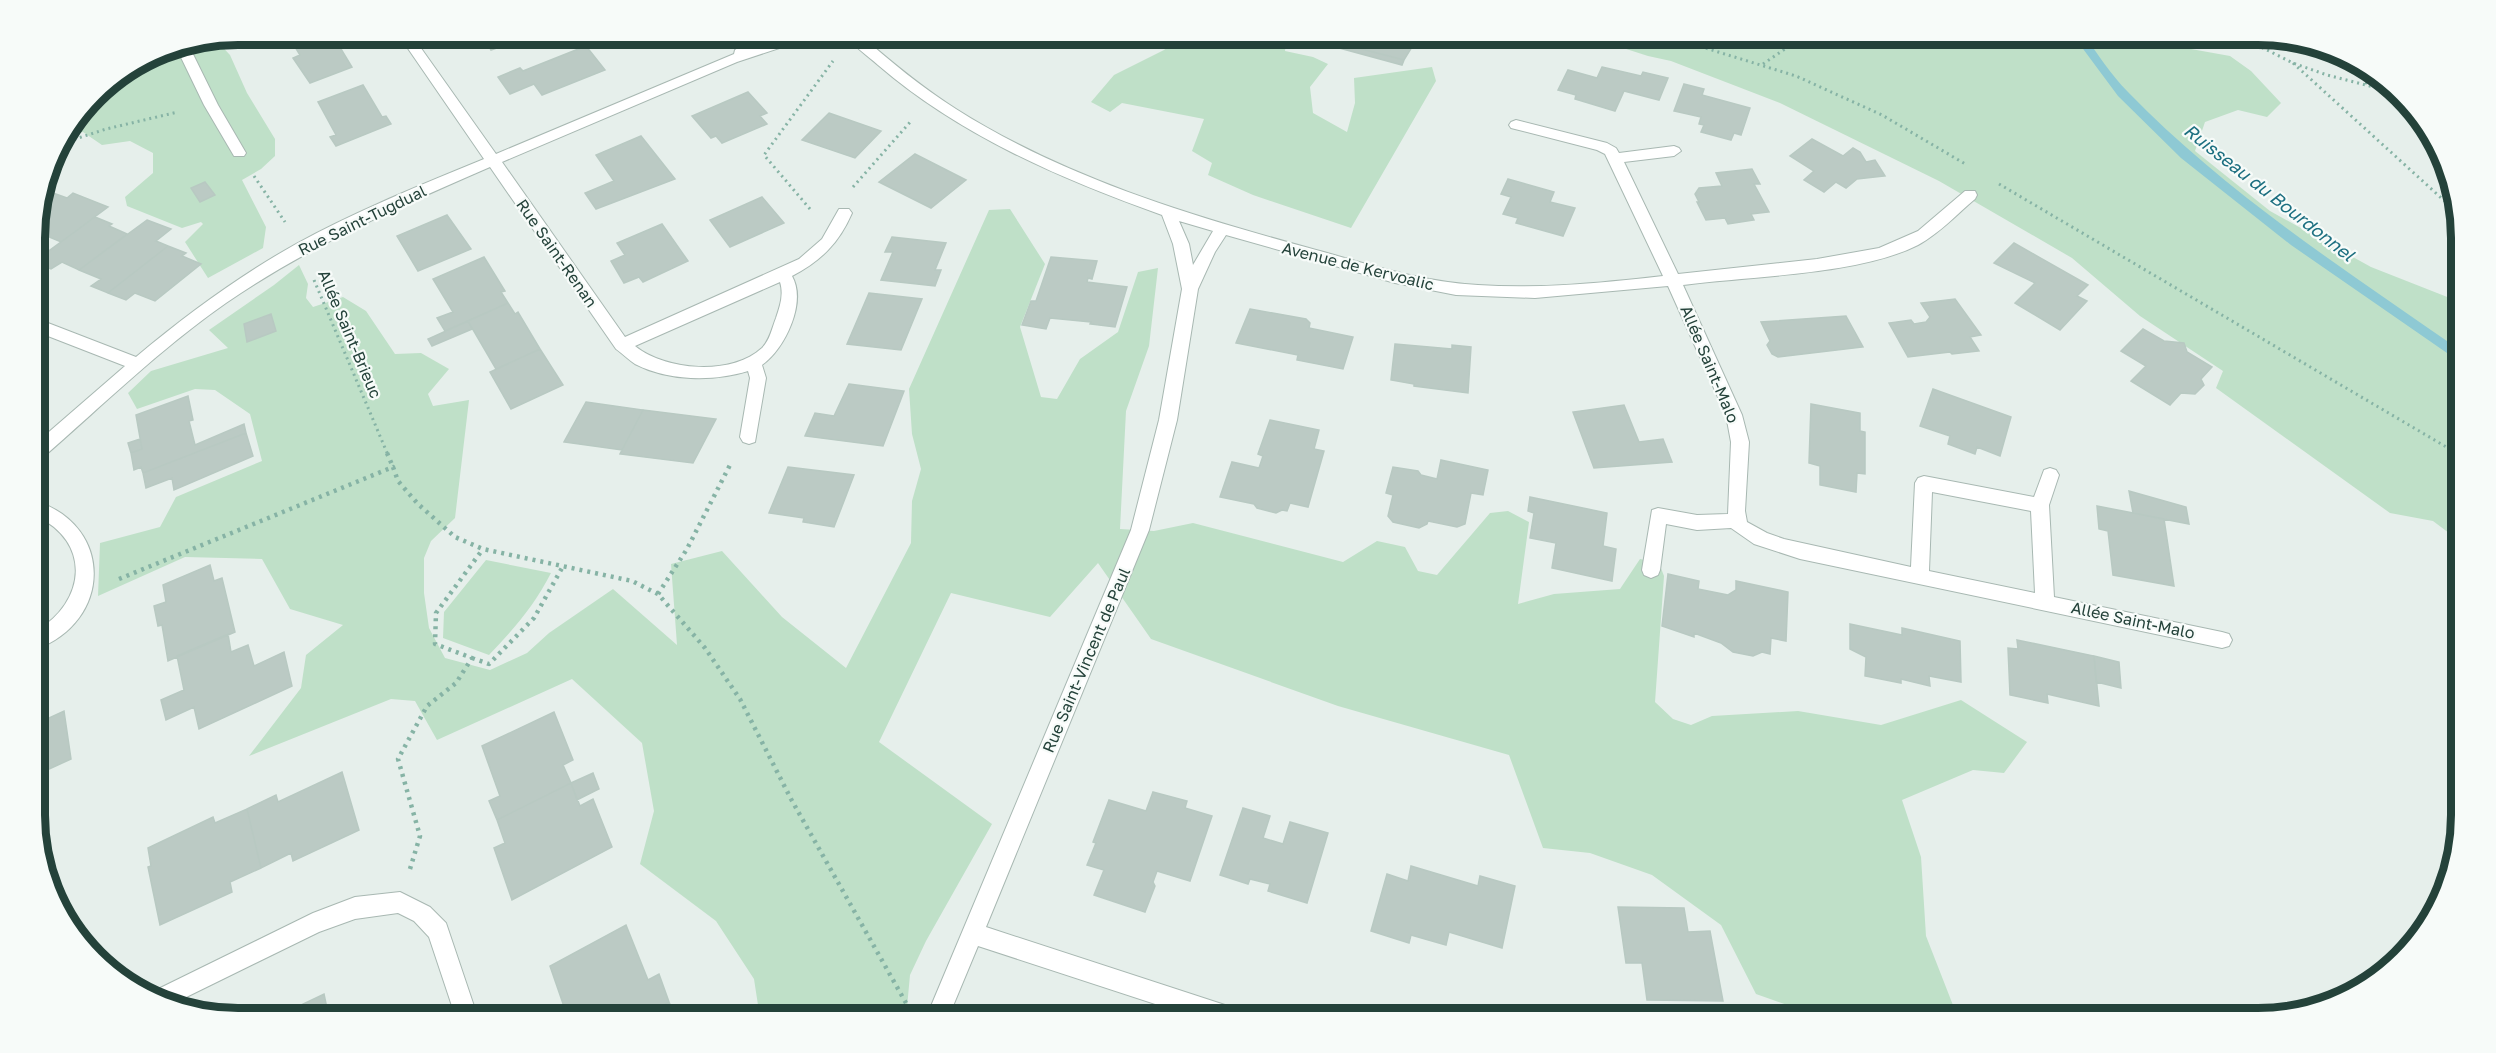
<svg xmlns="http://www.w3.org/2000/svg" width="2496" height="1053" font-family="'Golos Text',sans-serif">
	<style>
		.green { fill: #bfe0c8 }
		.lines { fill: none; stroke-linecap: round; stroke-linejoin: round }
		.stream { fill: #8ec9d4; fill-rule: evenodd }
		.building { fill: #bbcac4; stroke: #b8c9c2; stroke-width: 1.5 }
		.street-casing { stroke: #a8b8b2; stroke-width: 2 }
		.path-far1 { stroke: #86b3a5; stroke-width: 3; stroke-dasharray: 2 4; stroke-linecap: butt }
		.path { stroke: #86b3a5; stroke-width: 4.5; stroke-dasharray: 3 5; stroke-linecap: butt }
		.street { fill: #fff; fill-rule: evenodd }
		.labels { text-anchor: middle; stroke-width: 4.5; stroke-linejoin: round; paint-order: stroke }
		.street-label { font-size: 16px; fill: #24423a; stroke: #f7fbf9 }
		.water-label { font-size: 18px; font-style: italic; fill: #1c6f80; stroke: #f7fbf9 }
		.rim { fill: none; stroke: #24423a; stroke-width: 8 }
	</style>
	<rect width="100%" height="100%" fill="#e6efeb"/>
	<path class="green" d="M1183,34l104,1 -2,16 28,6 15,7 -18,23 3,26 34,19 8,-29 -1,-25 78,-11 4,14 -85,147 -98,-33 -45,-20 4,-12 -20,-12 12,-32 -82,-16 -12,9 -19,-10 23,-27 50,-25z
		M2172,34l19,15 39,7 21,15 30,32 -14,14 -29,-7 -33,12 -10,29 75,60 101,56 89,35 1,240 -28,-21 -43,-8 -174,-125 7,-17 -83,-55 -68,-58 -133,-77 -159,-78 -109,-42 -23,-5 -28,-9 -45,-1 -22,-11z
		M215,39l15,16 17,38 28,46v17l-14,13 -19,11 24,47 -3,21 -55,30 -23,-36 18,-18 -2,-2 -19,6 -55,-22 -2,-9 28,-24v-20l-23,-12 -28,4 -19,-13 -20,5 40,-52 57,-35z
		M1010,209l35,55 -25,63 21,70 16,2 23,-40 38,-27 20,-60 20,-4 -9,78 -23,65 -6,118 34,2 39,-8 150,39 34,-21 28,6 13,24 19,4 53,-62 18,-2 21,11 -11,82 36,-10 66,-5 20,-30 19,4 5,13 -9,126 18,17 18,6 21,-9 86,-5 83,14 80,-25 66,42 -23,31 -31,-3 -71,30 19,57 5,79 32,82h-134l-68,-24 -35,-69 -69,-50 -62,-22 -47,-5 -34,-93 -171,-49 -187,-67 -53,-76 -48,54 -99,-24 -72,149 113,82 -66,117 -16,34 -4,43h-146l-6,-39 -38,-58 -76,-57 14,-53 -12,-68 -70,-64 -135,61 -22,-39 -24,-2 -142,57 52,-68 5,-33 37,-30 -53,-16 -28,-50 -77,-2 -87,39 2,-53 60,-16 16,-30 86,-36 -12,-47 -35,-24 -20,-1 -58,20 -9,-16 23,-22 77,-23 -19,-18 65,-45 25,-20 9,19 -2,14 7,9 30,-10 23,14 29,43 26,-1 28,16 -21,25 5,12 36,-6 -14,118 -24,23 -7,17v35l5,35 16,30 45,12 37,-17 22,-20 64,-44 64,56 -6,-81 51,-13 60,66 64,51 65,-125 1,-42 9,-32 -9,-35 -3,-45 80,-179z
		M486,560l65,13c-17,33 -37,56 -62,82l-46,-17 1,-26z"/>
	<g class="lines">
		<path class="stream" d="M2072,34h11c15,20 28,41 45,58 98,101 217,178 332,258v12l-169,-117 -110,-87 -63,-62z"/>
	</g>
	<path class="building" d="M268,34h33l-27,11z
		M329,34h3l20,33 -42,16 -17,-25 7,-3 -5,-8z
		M491,34h46l-46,16 -6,-11 7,-2z
		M969,34h61l-7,14 -42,-6 1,-1 -7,-1z
		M1322,34h98l-16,26 -85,-22z
		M1319,38l85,22 -2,5 -85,-23z
		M586,46l19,24 -63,25 -8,-11 -24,10 -12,-17 22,-9 3,3z
		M1602,67l39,9 2,-4 25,6 -9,22 -35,-9 -9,20 -40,-12 1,-4 -18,-5 10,-20 29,8z
		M1684,84l20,5 -2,6 48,13 -9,27 -7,-2 -3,7 -30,-8 3,-7 -5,-1 2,-7 -27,-6z
		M363,85l19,32 4,-1 5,8 -55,22 -6,-9 6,-2 -18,-33z
		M748,92l19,21 -7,3 7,8 -45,19 -6,-7 -5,2 -19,-22z
		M829,113l52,18 -26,27 -53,-18z
		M641,136l34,43 -79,30 -11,-16 29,-12 -18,-26z
		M1812,139l31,17 10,-8 7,4 6,10 9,-2 10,16 -28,3 -11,9 -10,-6 -12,10 -20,-12 10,-9 -24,-15z
		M915,154l51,26 -35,28 -52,-26z
		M1752,169l8,15h-6l15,28 -18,2 3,6 -26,4 -3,-6 -19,2 -9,-18h2l-4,-8 4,-6 23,-2 -6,-13z
		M1508,179l46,13 -4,10 25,6 -12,28 -47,-13 2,-5 -15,-4 8,-17 -10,-3z
		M205,182l10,13 -15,7 -9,-14z
		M53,193l14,5 6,-5 35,14 -47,35 -26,-11 6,-29z
		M762,197l22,26 -54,24 -20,-27z
		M447,215l24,34 -53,22 -21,-35z
		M95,217l17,7 -3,2 18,8 -48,36 -17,-8 -11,7 -16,-6v-2z
		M147,220l24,9 -15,12 12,5 -60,47 -17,-7 10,-7 -22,-9z
		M662,224l26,37 -45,21 -4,-5 -15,6 -13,-22 14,-6 -8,-12z
		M892,237l54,6 -11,27h6l-6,16 -54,-6 12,-28h-8z
		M2014,243l74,42 -11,11 10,5 -27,29 -45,-27 20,-20 -41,-20z
		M168,246l18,7 -4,3 19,8 -46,37 -20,-8 -9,7 -18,-7z
		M484,257l21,34 -4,1 7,11 -63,28 -8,-13 16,-6 -20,-33z
		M1051,257l46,4 -5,18 -4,-1 -1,4 40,5 -12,40 -25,-3 1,-2 -41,-4 -4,11 -24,-4 9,-24h5z
		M869,293l53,6 -21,51 -54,-6z
		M1955,299l26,36 -11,2 9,14 -27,3 -2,-2 -42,5 -19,-34 22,-3 3,4 12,-2 4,-5 -9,-14z
		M508,303l7,11 3,-2 22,37 -44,20 -28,-48z
		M1250,309l56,10 4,4 -1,5 44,9 -10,32 -46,-9 1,-5 -62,-12z
		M271,314l5,17 -29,11 -3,-18z
		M1846,316l17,31 -85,10 -6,-3 -5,-9 3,-4 -9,-19z
		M468,321l4,8 -40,17 -4,-7z
		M2143,329l21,12 20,2 3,9 25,15 -11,12 3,6 -9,9 -14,-1 -11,12 -39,-24 15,-15 -25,-15z
		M1395,344l57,5v-4l19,2 -3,46 -54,-7v-2l-23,-4z
		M540,349l23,36 -52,24 -21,-37z
		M849,384l55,7 -21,55 -78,-10 10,-23 19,3z
		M1933,389l78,28 -11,39 -23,-9 -2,7 -27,-10 2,-8 -30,-10z
		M188,396l5,24 -4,1 6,24 49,-21 2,9 -103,40 -2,-6 -7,3 -3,-17 11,-4 -6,-34z
		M586,402l57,8 -21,40 -58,-8z
		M1811,404l49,9v18l5,1v42l-8,-1 -1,19 -36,-7v-19l-11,-3z
		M1624,405l15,37 24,-3 9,23 -78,6 -21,-56z
		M643,410l73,9 -23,44 -73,-9z
		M1270,420l49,10 -5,19 10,2 -16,56 -18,-4 -3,8 -5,-1 -6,3 -19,-5 -3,-4 -34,-7 12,-35 27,6 4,-12 -5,-2z
		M246,433l7,23 -79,34 -2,-12 -26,10 -3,-15z
		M140,439l2,10 -11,4 -3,-10z
		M1441,460l47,10 -5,25 -12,-2 -6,31 -8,3 -29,-6 -1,3 -8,4 -26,-6 -5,-6 5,-21 -7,-2 7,-26 25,4 3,4 16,4z
		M788,467l66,8 -20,52 -31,-5 1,-4 -35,-5z
		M2129,491l57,16 3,17 -56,-11z
		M1530,497l77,16 -4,33 13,3 -4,32 -60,-13 4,-25 -26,-5 4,-25 -6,-2z
		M2097,506l67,13 10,67 -61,-11 -5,-44 -9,-2z
		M210,565l4,16 8,-3 13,54 -67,29 -6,-36 -4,1 -4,-20 12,-4 -3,-17z
		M1668,574l31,7 -1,8 30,6 8,-5v-9l52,11 -2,49 -15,-3 -1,16 -8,-2 -9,4 -20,-4 -12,-9 -27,-10v4l-32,-11z
		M1850,624l52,11v-7l58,13 1,41 -32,-6 1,10 -29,-7v4l-36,-7 1,-19 -16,-8z
		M228,634l3,18 17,-7 6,21 30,-14 8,34 -93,43 -5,-22 -28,13 -5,-20 23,-10 -7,-34z
		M2017,640l77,16 5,50 -52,-12 1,9 -38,-8 -2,-47 10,1z
		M2094,656l25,6 2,26 -25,-6z
		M64,711l7,48 -35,16v-51z
		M554,712l19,48 -10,5 8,18 -74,37 -8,-19 11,-5 -18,-50z
		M342,772l17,58 -66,31 -2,-8 -30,15 -14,-59 29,-14 2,7z
		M593,773l6,16 -22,11 -6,-17z
		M571,783l9,23 13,-7 19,48 -100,53 -18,-52 11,-5 -8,-23z
		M1153,792l34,9 -2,7 27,8 -22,65 -33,-10 -4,11 2,4 -10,26 -51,-17 10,-25 -17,-5 9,-22 -3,-1 16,-42 37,11z
		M1243,808l27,8 -7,22 20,6 7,-22 38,11 -21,70 -39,-12 2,-7 -20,-5 -2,5 -28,-9z
		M247,809l14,59 -31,14 2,10 -72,33 -12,-58 3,-1 -3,-18 65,-31 2,6z
		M1411,866l67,20 2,-10 35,10 -13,62 -53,-16 -3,13 -35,-10 -2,8 -38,-12 16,-57 21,7z
		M1618,907l66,1 4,24 22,-1 13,70 -76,-1 -5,-37h-16z
		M626,925l22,55 11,-6 10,28 -30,16h-71l-18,-52z
		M324,994l5,24h-55z
		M669,1002l7,16h-37z"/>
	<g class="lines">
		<g class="street-casing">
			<path id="street" d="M398,34h13l85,120 238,-100 1,-4 22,-16h15l-15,13 43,-13h22l-85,28 -235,100 123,175 174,-78 23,-20 17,-30h10l3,4c-13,30 -31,48 -60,63 15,26 -7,73 -30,89l4,13 -11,64 -6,2 -6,-2 -3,-5 10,-59 -2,-7c-35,11 -80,10 -113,-7 -6,-4 -12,-10 -19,-15l-126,-182c-92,40 -181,79 -264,136 -66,46 -124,103 -185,156l-6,2v-17l90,-78 -90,-35v-13l101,39c50,-42 103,-81 160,-113 60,-33 125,-59 188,-85zM780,282c4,13 0,24 -4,36 -4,10 -6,22 -14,30 -30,28 -96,23 -127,-2z
				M844,34h15c31,27 62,53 97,75 107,68 232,106 353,139 56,15 111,34 169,37 62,4 124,-2 185,-9l-58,-122 -8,-4 -86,-22 -2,-3 2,-3 5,-2 91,23 9,5 3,5 55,-7 5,2 2,3 -7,5 -50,6 54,112 139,-15 62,-11 39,-17 47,-40h10l2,4 -2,4c-18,15 -35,34 -57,46 -59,30 -167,31 -235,40l59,130 7,27 -4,69 2,11 20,11 17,6 127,28 4,-84 3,-5 6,-2 110,21 10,-27 6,-2 6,2 3,5 -10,30 5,92 168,35 7,2 3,6 -3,6 -7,2 -422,-89 -46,-15 -23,-16 -34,2 -31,-6 -6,46 -2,5 -7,3 -7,-3 -2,-5 10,-60 6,-2 39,7 31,-1 3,-72 -5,-27 -58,-129 -133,12 -79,-3 -61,-12 -169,-48 -11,17 -17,37 -21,131 -28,110 -163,397 245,80 8,3 3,8h-44l-220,-72 -30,72h-22l205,-488 28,-110 23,-131 -9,-45 -11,-29c-101,-36 -203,-80 -284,-150 -11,-10 -25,-19 -34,-31zM1179,221l34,10 -20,34 -4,-21zM1932,492l99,19 4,82 -106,-22z
				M188,44l30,61 28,48 -2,3h-10l-30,-51 -28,-58z
				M36,501c79,26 75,121 0,148v-18c50,-29 56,-89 0,-115z
				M400,892l30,15 16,16 32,95h-22l-27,-81 -15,-16 -16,-8 -43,6 -36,13 -149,73 -10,-2 -12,-9 165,-81 42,-16z"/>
		</g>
		<path class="path-far1" d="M1660,34l136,42 86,39 85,50
			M2235,34l58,29 34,12 62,16
			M2293,63l167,152
			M1763,64l44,-30
			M2365,83l13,-1
			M57,145l49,-16 72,-17
			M254,176l31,46
			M1999,184l461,271
			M853,187l58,-66
			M810,209l-46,-54 69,-94
			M314,280l74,175"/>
		<path class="path" d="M387,453l6,14
			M2457,453l3,2
			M119,579l274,-112 5,14 20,23 37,33 28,12 149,32 26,13 47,54 35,51 51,100 115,204
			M658,594l29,-45 44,-86
			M472,658l17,6 45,-46 28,-50
			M410,869l10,-33 -22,-77 29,-53 29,-23 16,-25 -37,-14 1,-31 47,-64"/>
		<use href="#street" class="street"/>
	</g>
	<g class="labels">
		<g class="street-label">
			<text transform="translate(362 220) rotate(-26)" y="6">Rue Saint-Tugdual</text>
			<text transform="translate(557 253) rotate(55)" y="6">Rue Saint-Renan</text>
			<text transform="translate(1358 266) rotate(14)" y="6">Avenue de Kervoalic</text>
			<text transform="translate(350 334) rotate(67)" y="6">Allée Saint-Brieuc</text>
			<text transform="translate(1710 364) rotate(67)" y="6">Allée Saint-Malo</text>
			<text transform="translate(2133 620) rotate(12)" y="6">Allée Saint-Malo</text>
			<text transform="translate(1086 660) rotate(-67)" y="6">Rue Saint-Vincent de Paul</text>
		</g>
		<g class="water-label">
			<text transform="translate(2269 193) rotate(38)" y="6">Ruisseau du Bourdonnel</text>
		</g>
	</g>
	<path d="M0 0H2496V1053H0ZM238 45H2258A193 193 0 0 1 2451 238V815A193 193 0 0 1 2258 1008H238A193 193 0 0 1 45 815V238A193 193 0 0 1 238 45Z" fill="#f7fbf9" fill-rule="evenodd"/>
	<path class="rim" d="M238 45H2258A193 193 0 0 1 2451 238V815A193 193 0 0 1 2258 1008H238A193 193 0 0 1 45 815V238A193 193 0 0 1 238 45Z"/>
</svg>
